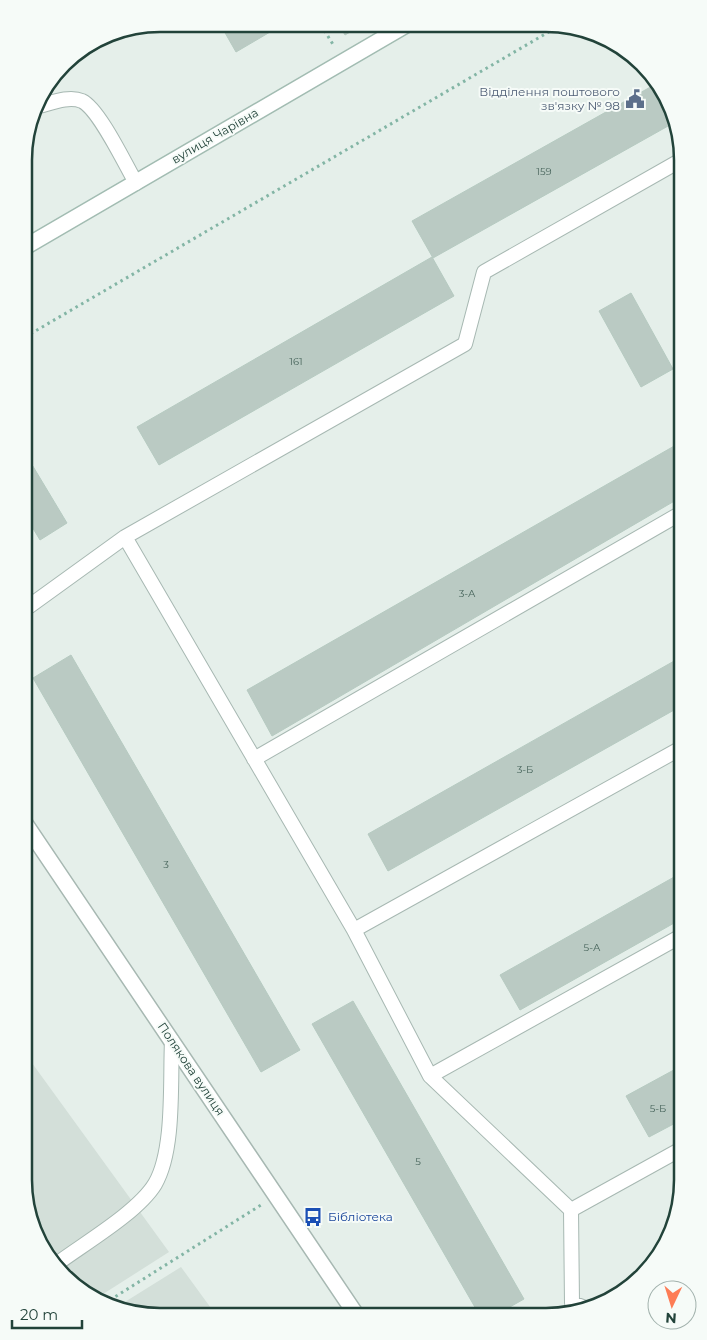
<svg xmlns="http://www.w3.org/2000/svg" width="707" height="1340" font-family="Montserrat,sans-serif">
	<style>
		.built { fill: #d3dfd9 }
		.building { fill: #bacac3; stroke: #b6cac1 }
		.lines { fill: none; stroke-linecap: round; stroke-linejoin: round }
		.service-casing { stroke: #a7b8b2; stroke-width: 16 }
		.tertiary-casing { stroke: #a7b8b2; stroke-width: 18 }
		.secondary-casing { stroke: #a2bcb2; stroke-width: 18 }
		.path { stroke: #83b5a5; stroke-width: 3; stroke-dasharray: 2.5 4; stroke-linecap: butt }
		.service { stroke: #fff; stroke-width: 14 }
		.tertiary { stroke: #fff; stroke-width: 15 }
		.secondary { stroke: #fff; stroke-width: 15 }
		.labels { text-anchor: middle; stroke-width: 4; stroke-linejoin: round; paint-order: stroke }
		.number-label { font-size: 10px; fill: #48655c }
		.service-label { font-size: 12px; fill: #4e5e75; stroke: #f6fbf8; text-anchor: end }
		.street-label { font-size: 12px; fill: #22433a; stroke: #f6fbf8 }
		.transit-label { font-size: 12px; fill: #164399; stroke: #f6fbf8; text-anchor: start }
		.rim { fill: none; stroke: #22433a; stroke-width: 2.5 }
	</style>
	<rect width="100%" height="100%" fill="#e5efea"/>
	<path class="built" d="M24,1052l145,200 -69,44 -29,-14 -40,-59 -7,-44z
		M181,1267l35,48h-73l-23,-10z"/>
	<path class="building" d="M220,24l62,1 -46,27z
		M339,25h23l-17,10z
		M654,85l23,36 -244,137 -21,-37z
		M432,257l22,39 -295,169 -22,-38z
		M683,266v22l-9,-17z
		M631,293l42,76 -32,18 -42,-76z
		M683,441v55l-411,240 -25,-46z
		M25,453l42,70 -27,17 -9,-15 -7,4z
		M71,655l229,395 -39,22 -228,-394z
		M683,656v49l-295,166 -20,-37z
		M683,872v46l-163,92 -20,-35z
		M353,1001l171,298 -30,17h-14l-168,-292z
		M683,1065v54l-34,18 -23,-41z"/>
	<g class="lines">
		<g class="service-casing">
			<path id="service" d="M36,107c13,-3 32,-12 46,-6 17,8 43,63 54,82
				M125,537l229,393 76,146 141,134 1,93 16,6
				M24,610l101,-73 340,-193 19,-72 199,-113
				M254,759l429,-247
				M354,930l329,-183
				M430,1076l253,-141
				M571,1210l112,-62
				M58,1263c27,-20 80,-51 97,-79 20,-34 15,-104 17,-143"/>
		</g>
		<g class="tertiary-casing">
			<path id="tertiary" d="M24,822l333,494"/>
		</g>
		<g class="secondary-casing">
			<path id="secondary" d="M25,247l381,-222"/>
		</g>
		<path class="path" d="M321,25l13,21
			M25,337l534,-311
			M110,1300l151,-95"/>
		<use href="#service" class="service"/>
		<use href="#tertiary" class="tertiary"/>
		<use href="#secondary" class="secondary"/>
	</g>
	<defs>
		<g id="civic-bare" transform="scale(1.5)"><path d="M-.6-6.5H3V-4.5H.6V-3L4-1V1h2V6H-6V1h2V-1L-.6-3ZM-1.2 2.5V6h2.4V2.5Z" fill="#5c6f8a" stroke="#f6fbf8" stroke-width="2.5" paint-order="stroke"/></g>
		<g id="bus-bare" transform="scale(1.5)"><path d="M-5-6H5V4H4V6H2V4H-2V6H-4V4H-5ZM-3.5-4V0h7V-4ZM-3.5 1.2v1.5H-2V1.2ZM2 1.2v1.5H3.5V1.2Z" fill="#1a4fb4" stroke="#f6fbf8" stroke-width="2.5" paint-order="stroke"/></g>
	</defs>
	<g fill-rule="evenodd">
		<use href="#civic-bare" x="635" y="99"/>
		<use href="#bus-bare" x="313" y="1217"/>
	</g>
	<g class="labels">
		<g class="number-label">
			<text x="544" y="175">159</text>
			<text x="296" y="365">161</text>
			<text x="467" y="597">3-А</text>
			<text x="525" y="773">3-Б</text>
			<text x="166" y="868">3</text>
			<text x="592" y="951">5-А</text>
			<text x="658" y="1112">5-Б</text>
			<text x="418" y="1165">5</text>
		</g>
		<g class="service-label">
			<text x="620" y="96">Відділення поштового<tspan x="620" dy="14">зв'язку № 98</tspan></text>
		</g>
		<g class="street-label">
			<text transform="translate(215 136) rotate(-30)" y="4">вулиця Чарівна</text>
			<text transform="translate(191 1069) rotate(56)" y="4">Полякова вулиця</text>
		</g>
		<g class="transit-label">
			<text x="328" y="1221">Бібліотека</text>
		</g>
	</g>
	<path d="M0 0H707V1340H0ZM160 32H546A128 128 0 0 1 674 160V1180A128 128 0 0 1 546 1308H160A128 128 0 0 1 32 1180V160A128 128 0 0 1 160 32Z" fill="#f6fbf8" fill-rule="evenodd"/>
	<path class="rim" d="M160 32H546A128 128 0 0 1 674 160V1180A128 128 0 0 1 546 1308H160A128 128 0 0 1 32 1180V160A128 128 0 0 1 160 32Z"/>
	<g transform="translate(672 1305) rotate(184)"><circle r="24" fill="#f6fbf8" stroke="#a1b1ac"/>
	<path d="M0-4L9 19L0 12L-9 19Z" fill="#fd7c55"/>
	<text y="-8" font-size="14" font-weight="bold" text-anchor="middle" fill="#22433a">N</text>
	</g>
	<path d="M12 1320v8h70v-8" fill="none" stroke="#22433a" stroke-width="2.5"/>
	<text x="20" y="1320" font-size="15" fill="#22433a" stroke="#f6fbf8" stroke-width="4" paint-order="stroke">20 m</text>
</svg>
